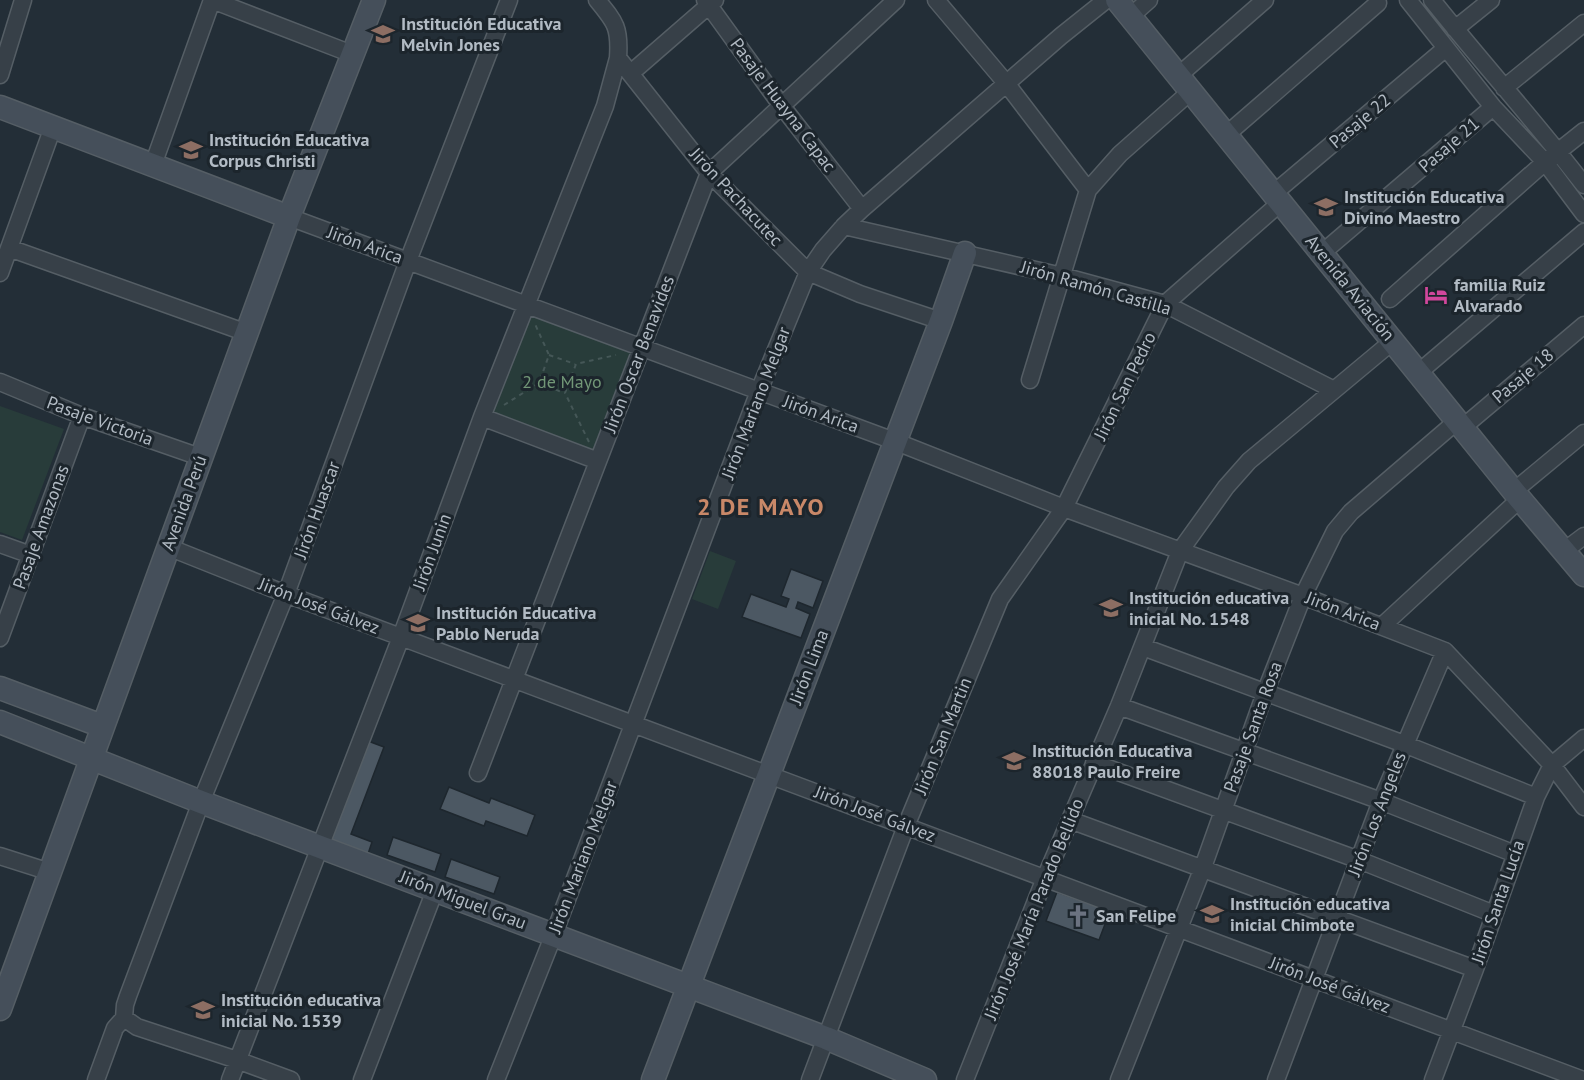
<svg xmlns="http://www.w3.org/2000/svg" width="1584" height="1080" font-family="'PT Sans',sans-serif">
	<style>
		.green { fill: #283c3a }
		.building { fill: #4c5863; stroke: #1e272e; stroke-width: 1.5 }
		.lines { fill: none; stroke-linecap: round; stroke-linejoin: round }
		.street-casing { stroke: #555e65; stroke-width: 19 }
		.secondary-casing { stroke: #555e65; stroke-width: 25 }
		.path { stroke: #455757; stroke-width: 2; stroke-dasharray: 4.5 4.5; stroke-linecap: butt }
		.street { stroke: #374048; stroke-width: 16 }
		.secondary { stroke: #454f5a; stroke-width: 22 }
		.labels { text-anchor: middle; stroke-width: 6; stroke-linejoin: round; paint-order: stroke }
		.poi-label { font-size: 18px; font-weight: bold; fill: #b2bbc4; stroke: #1c252c; text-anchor: start }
		.street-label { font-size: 18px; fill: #b2bbc4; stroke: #1c252c }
		.park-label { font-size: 18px; fill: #729777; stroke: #1c252c }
		.district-label { font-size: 24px; font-weight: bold; letter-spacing: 1.5px; fill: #c98868; stroke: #1c252c }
	</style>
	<rect width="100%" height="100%" fill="#232e37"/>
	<path class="green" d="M527,307l112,42 -42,109 -110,-43z
		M0,406l64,23 -42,111 -22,-8z
		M710,551l26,10 -18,48 -26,-10z"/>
	<path class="building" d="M791,569l32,12 -10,27 -15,-6 -2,6 14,6 -9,24 -59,-21 9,-23 35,13 3,-8 -8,-3z
		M368,741l16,6 -33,87 21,8 -5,15 -38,-15z
		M449,787l40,16 2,-5 44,17 -8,21 -41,-15 -2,5 -44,-17z
		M393,837l48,17 -6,18 -48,-17z
		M451,859l49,18 -6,17 -49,-17z
		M1057,892l53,19 -11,29 -53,-19z"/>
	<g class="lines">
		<g class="street-casing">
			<path id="street" d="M212,0l140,54
				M597,0c19,23 23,28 21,58l91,115 99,99 52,22 81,27
				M705,0l76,105 81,104
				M936,0l70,83 82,107
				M1408,0l85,107 52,55 39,52
				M1432,0c50,63 104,122 152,185
				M1131,16l18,-16
				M1455,29l36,-29
				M631,73l84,-73
				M0,75l23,-75
				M1178,76l87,-76
				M1504,88l80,-65
				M1226,135l152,-132
				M153,165l59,-165
				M1273,194l173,-146
				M289,217l605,224 170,67 239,88 142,55 107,114 32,42
				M844,226l218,50 103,28 169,86
				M9,248l238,85
				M1322,253l171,-146
				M0,273l53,-146
				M1390,299l155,-137 39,-31
				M1418,373l166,-141
				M1030,380l58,-190 32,-36 70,-62
				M0,382l82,34 118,41
				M482,417l116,44
				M1462,428l122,-103
				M1514,491l70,-58
				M0,544l31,11
				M168,547l118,47 1297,486
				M1564,551l20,-15
				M1382,626l138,-127
				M0,638l82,-222
				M1143,647l261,97 132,53
				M1119,706l262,95 134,53
				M1094,763l265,97 135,54
				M478,773l231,-600 187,-173
				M1070,820l405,149
				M0,856l50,16
				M124,1018l1,-13 3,-9 73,-194 85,-208 122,-333 101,-261
				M124,1018l13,9 100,33 54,20
				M96,1080l19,-52 9,-10
				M230,1080l171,-443 81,-220 123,-311 13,-48
				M362,1080l73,-190
				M496,1080l58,-146 205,-543 49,-119 15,-22 21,-24 18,-17 199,-173 45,-36
				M810,1080l96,-254 94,-227 64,-91 101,-204 115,-101
				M965,1080l80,-202 74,-172 61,-155 46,-64 23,-26 144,-120
				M1119,1080l83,-210 63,-177 38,-97 32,-65 16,-19 106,-91
				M1276,1080l105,-279 64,-150
				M1433,1080l42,-111 61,-172 16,-32 32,-27"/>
		</g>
		<g class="secondary-casing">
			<path id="secondary" d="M1117,0l403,499 64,76
				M0,107l289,110
				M0,688l102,38
				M0,722l201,80 625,236 99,42
				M0,1009l289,-792 85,-217
				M653,1080l288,-759 24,-68"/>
		</g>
		<path class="path" d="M549,355l26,9
			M539,383l25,10
			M504,405l35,-22 10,-28 -14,-31
			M589,442l-24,-49 11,-29 40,-9"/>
		<use href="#street" class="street"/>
		<use href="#secondary" class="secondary"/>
	</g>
	<defs>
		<g id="school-bare" transform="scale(1.8)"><path d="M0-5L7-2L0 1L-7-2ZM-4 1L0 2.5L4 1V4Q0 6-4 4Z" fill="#8d6e63" stroke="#1c252c" stroke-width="2.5" paint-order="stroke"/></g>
		<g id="hotel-bare" transform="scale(1.8)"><path d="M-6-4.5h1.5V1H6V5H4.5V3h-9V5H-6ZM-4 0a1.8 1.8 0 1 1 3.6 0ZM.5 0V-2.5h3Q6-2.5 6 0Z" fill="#d1479c" stroke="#1c252c" stroke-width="2.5" paint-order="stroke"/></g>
		<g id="church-bare" transform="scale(1.8)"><path d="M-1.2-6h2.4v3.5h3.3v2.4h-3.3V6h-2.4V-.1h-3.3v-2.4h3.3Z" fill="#6b7280" stroke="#1c252c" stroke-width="2.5" paint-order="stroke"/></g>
	</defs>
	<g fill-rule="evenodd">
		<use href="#school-bare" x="383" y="34"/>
		<use href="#school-bare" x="191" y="150"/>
		<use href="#school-bare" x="1326" y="207"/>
		<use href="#hotel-bare" x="1436" y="295"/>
		<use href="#school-bare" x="1111" y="608"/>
		<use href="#school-bare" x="418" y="623"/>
		<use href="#school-bare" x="1014" y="761"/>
		<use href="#school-bare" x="1212" y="914"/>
		<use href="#church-bare" x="1078" y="916"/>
		<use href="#school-bare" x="203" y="1010"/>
	</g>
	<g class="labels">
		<g class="poi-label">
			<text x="401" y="30">Institución Educativa<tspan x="401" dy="21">Melvin Jones</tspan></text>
			<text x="209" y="146">Institución Educativa<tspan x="209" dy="21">Corpus Christi</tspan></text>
			<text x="1344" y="203">Institución Educativa<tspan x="1344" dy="21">Divino Maestro</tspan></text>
			<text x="1454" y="291">familia Ruiz<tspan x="1454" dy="21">Alvarado</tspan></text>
			<text x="1129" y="604">Institución educativa<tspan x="1129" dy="21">inicial No. 1548</tspan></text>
			<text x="436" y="619">Institución Educativa<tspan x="436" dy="21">Pablo Neruda</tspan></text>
			<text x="1032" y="757">Institución Educativa<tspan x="1032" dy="21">88018 Paulo Freire</tspan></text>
			<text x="1230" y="910">Institución educativa<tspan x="1230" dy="21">inicial Chimbote</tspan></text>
			<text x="1096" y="922">San Felipe</text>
			<text x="221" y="1006">Institución educativa<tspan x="221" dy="21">inicial No. 1539</tspan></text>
		</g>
		<g class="street-label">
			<text transform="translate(783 105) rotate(53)" y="6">Pasaje Huayna Capac</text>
			<text transform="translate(1360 121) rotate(-40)" y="6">Pasaje 22</text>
			<text transform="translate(1449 145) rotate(-41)" y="6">Pasaje 21</text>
			<text transform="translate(736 197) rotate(47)" y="6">Jirón Pachacutec</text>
			<text transform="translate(365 245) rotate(20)" y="6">Jirón Arica</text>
			<text transform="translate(1096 288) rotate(16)" y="6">Jirón Ramón Castilla</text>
			<text transform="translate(1350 288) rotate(51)" y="6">Avenida Aviación</text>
			<text transform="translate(639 354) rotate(-69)" y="6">Jirón Oscar Benavides</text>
			<text transform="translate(1523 376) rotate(-40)" y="6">Pasaje 18</text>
			<text transform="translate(1125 386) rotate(-64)" y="6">Jirón San Pedro</text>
			<text transform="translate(756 403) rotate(-69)" y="6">Jirón Mariano Melgar</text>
			<text transform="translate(821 414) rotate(20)" y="6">Jirón Arica</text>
			<text transform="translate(100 421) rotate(20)" y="6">Pasaje Victoria</text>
			<text transform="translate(184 503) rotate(-70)" y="6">Avenida Perú</text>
			<text transform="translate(317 510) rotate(-70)" y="6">Jirón Huascar</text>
			<text transform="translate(41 527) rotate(-70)" y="6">Pasaje Amazonas</text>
			<text transform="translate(432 552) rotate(-70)" y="6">Jirón Junin</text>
			<text transform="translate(319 606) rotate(21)" y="6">Jirón José Gálvez</text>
			<text transform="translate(1343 611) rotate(21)" y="6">Jirón Arica</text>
			<text transform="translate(809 667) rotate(-69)" y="6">Jirón Lima</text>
			<text transform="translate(1253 727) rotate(-70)" y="6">Pasaje Santa Rosa</text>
			<text transform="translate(943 736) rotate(-68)" y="6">Jirón San Martin</text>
			<text transform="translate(875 814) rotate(21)" y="6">Jirón José Gálvez</text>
			<text transform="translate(1377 814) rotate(-69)" y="6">Jirón Los Angeles</text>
			<text transform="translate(583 857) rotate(-69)" y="6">Jirón Mariano Melgar</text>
			<text transform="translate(463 900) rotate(21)" y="6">Jirón Miguel Grau</text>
			<text transform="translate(1498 902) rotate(-71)" y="6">Jirón Santa Lucía</text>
			<text transform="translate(1034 909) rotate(-68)" y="6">Jirón José María Parado Bellido</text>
			<text transform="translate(1330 985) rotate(21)" y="6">Jirón José Gálvez</text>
		</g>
		<g class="park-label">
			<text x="562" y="388">2 de Mayo</text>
		</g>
		<g class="district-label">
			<text x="761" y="515">2 DE MAYO</text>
		</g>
	</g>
</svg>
